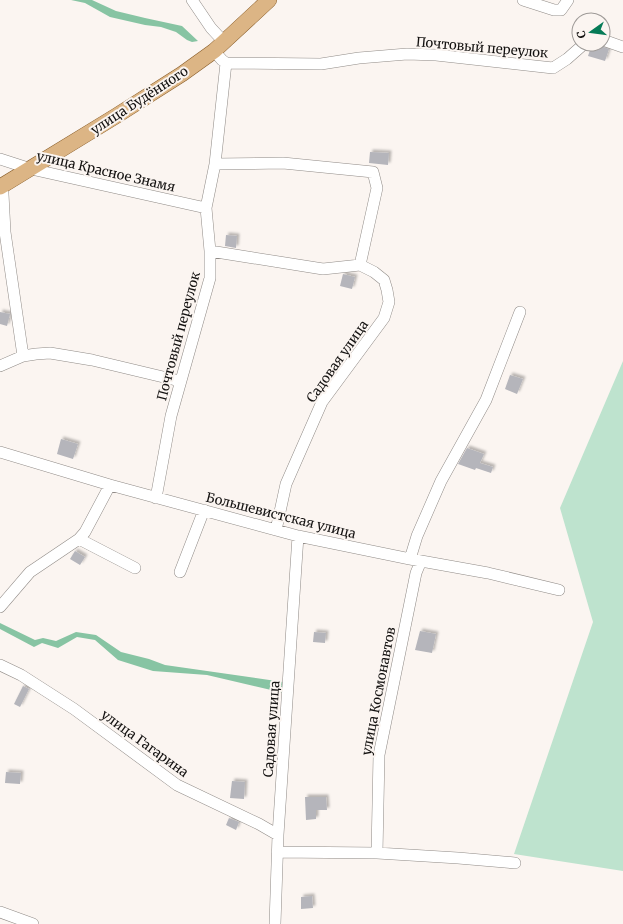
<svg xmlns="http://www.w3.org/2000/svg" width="623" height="924" font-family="Merriweather,serif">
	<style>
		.green { fill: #bee3ce }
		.forest { fill: #87c4a3 }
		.building { fill: #b5b5bb; filter: url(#shadow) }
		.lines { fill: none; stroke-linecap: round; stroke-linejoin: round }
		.minor-casing { stroke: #908b87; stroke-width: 12 }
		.major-casing { stroke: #875b27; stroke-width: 16 }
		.minor { stroke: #fff; stroke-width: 11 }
		.major { stroke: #dcb585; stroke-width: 15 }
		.labels { text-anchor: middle; stroke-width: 4; stroke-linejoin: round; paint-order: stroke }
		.street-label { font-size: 13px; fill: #131110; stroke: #fbf5f1 }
	</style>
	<defs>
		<filter id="shadow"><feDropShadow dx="2.5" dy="-2.5" stdDeviation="1" flood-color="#0004"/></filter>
	</defs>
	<rect width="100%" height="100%" fill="#fbf5f1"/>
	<path class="green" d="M623,361v510l-109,-17 79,-232 -33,-114z"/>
	<path class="forest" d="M71,0h21l24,11 29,7 37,8 16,15 -6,1 -5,-2 -11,-8 -15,-5 -16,-2 -35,-8 -25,-14z
		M0,623l35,17 8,-2 13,3 20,-9 20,3 25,17 28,7 16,6 118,17 1,11 -77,-18 -54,-4 -35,-11 -23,-20 -18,-3 -19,11 -16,-5 -8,4 -34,-18z"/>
	<path class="building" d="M592,44l6,1 11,4 -4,12 -17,-5z
		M370,152l19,1 -1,12 -19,-2z
		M226,235l11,1 -1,12 -11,-2z
		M343,274l12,3 -3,12 -12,-3z
		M0,312l10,2 -3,12 -7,-2z
		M510,375l13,4 -6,15 -12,-5z
		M61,439l17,5 -5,15 -16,-5z
		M467,448l17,6 -4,9 13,4 -2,6 -15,-5 -1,2 -17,-6z
		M75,551l10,6 -5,8 -10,-6z
		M420,631l16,3 -4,19 -17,-3z
		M314,632l12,1 -1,10 -12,-1z
		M23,686l6,3 -9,18 -6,-3z
		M6,772l15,1 -1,11 -15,-1z
		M232,781l13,1 -1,17 -14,-1z
		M305,797h21l1,13h-11v9l-10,1z
		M229,818l10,4 -3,8 -10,-5z
		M312,896l1,12 -12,1v-12z"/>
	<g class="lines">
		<g class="minor-casing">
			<path id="minor" d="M192,0l19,28 13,14
				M523,0l31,10h7l7,-10
				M603,40l20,7
				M226,63l95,1 38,-6 48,-4 29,1 117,13 14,-9 17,-15
				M0,159l31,10 175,39
				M215,164l68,-1 90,9 4,16 -17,77
				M0,186l3,8 2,38 18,124
				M210,251l113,18 37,-4
				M0,366l23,-10 13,-2 14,-1 42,7 88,21
				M0,452l110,33 188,51 112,23 78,14 71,17
				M156,498l15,-82 39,-138v-27l-4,-43 9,-44 11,-101 -4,-3 -8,-9
				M276,530l10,-46 36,-82 62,-84 5,-16 -2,-12 -3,-10 -10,-8 -14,-7
				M79,539l56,29
				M410,559l7,-23 24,-55 45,-81 34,-88
				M180,572l24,-62
				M0,607l30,-35 49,-33 6,-7 25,-47
				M0,665l21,10 53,34 103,76 82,39 19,11
				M277,852l100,1 81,5 57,5
				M377,853l2,-98 37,-182 5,-12
				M0,912l33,12
				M275,924l3,-89 20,-299"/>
		</g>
		<g class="major-casing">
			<path id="major" d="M0,187l116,-71 66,-42 32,-23 55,-51"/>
		</g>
		<use href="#minor" class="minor"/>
		<use href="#major" class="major"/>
	</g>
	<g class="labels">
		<g class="street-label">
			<text transform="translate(482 47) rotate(5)" y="5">Почтовый переулок</text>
			<text transform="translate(139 100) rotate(-33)" y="5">улица Будённого</text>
			<text transform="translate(106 171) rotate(13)" y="5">улица Красное Знамя</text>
			<text transform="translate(178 336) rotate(-75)" y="5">Почтовый переулок</text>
			<text transform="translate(337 361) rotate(-55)" y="5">Садовая улица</text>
			<text transform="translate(281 515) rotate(14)" y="5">Большевистская улица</text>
			<text transform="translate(378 691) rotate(-79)" y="5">улица Космонавтов</text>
			<text transform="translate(271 729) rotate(-86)" y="5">Садовая улица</text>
			<text transform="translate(145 743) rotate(36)" y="5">улица Гагарина</text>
		</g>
	</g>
	<g transform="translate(591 32) rotate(256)"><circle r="19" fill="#fbf5f1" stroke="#9e9a97"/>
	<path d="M0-3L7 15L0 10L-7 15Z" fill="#067b57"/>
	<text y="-6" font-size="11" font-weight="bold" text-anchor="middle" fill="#131110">С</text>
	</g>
</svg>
